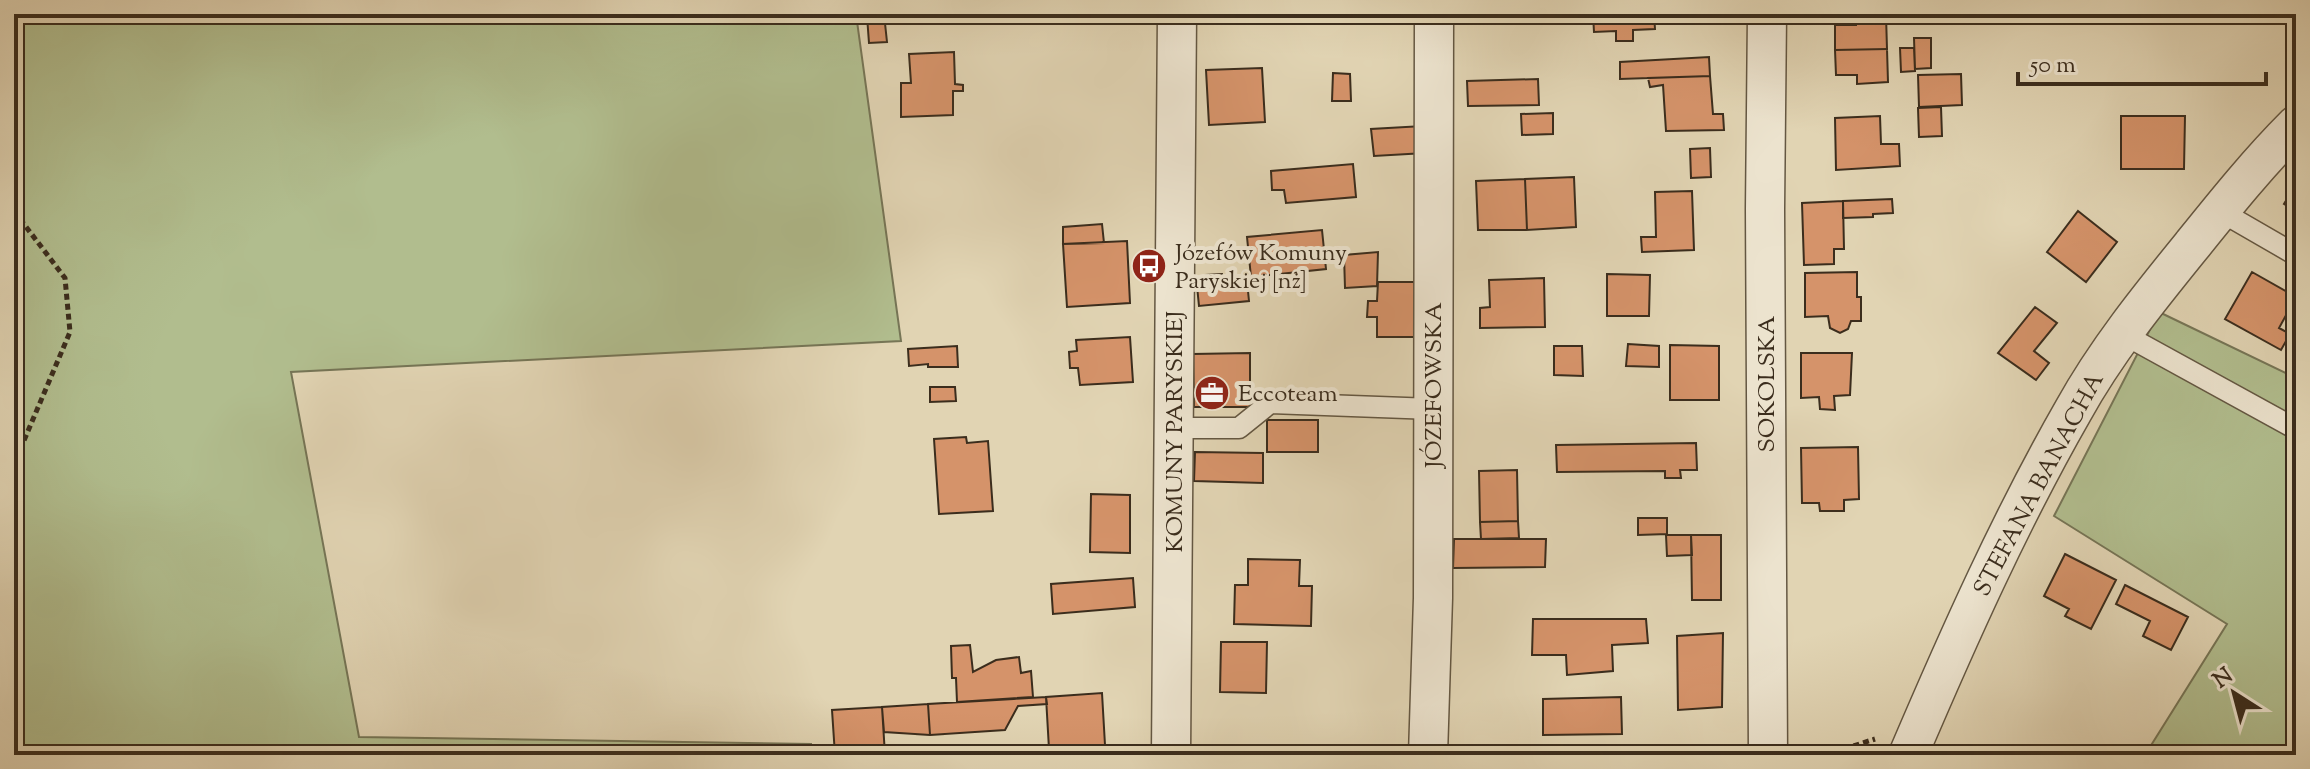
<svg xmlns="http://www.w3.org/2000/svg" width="2310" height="769" font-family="'Sorts Mill Goudy',serif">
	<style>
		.green { fill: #b1bd8e; stroke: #767556; stroke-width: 2 }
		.building { fill: #d5936a; stroke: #3b2d1d; stroke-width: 2 }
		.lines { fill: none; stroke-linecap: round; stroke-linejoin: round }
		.service-casing { stroke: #645742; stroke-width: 23 }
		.minor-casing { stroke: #645742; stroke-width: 41 }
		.path { stroke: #3b2d1d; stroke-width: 5; stroke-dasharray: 6 4; stroke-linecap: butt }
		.service { stroke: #ece3ce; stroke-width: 20 }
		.minor { stroke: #ece3ce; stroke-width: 38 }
		.labels { text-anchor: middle; stroke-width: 8; stroke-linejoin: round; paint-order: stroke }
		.poi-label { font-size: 24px; fill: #3b2d1d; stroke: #ece3ce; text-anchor: start }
		.street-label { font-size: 24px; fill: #3b2d1d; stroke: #ece3ce }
	</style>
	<rect width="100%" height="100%" fill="#e1d4b3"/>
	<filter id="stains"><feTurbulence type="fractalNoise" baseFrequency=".0025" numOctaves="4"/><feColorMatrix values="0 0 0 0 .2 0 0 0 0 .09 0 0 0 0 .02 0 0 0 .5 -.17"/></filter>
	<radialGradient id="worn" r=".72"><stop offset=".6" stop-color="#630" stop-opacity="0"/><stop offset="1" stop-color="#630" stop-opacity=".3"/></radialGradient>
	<path class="green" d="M14,14h842l45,327 -610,31 68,365 452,7v11h-797z
		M2159,312l137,66v377h-151l82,-131 -173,-108z"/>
	<path class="building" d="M884,14l3,28 -18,1 -2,-27z
		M1593,14h61l1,15 -22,1v11h-17v-10l-22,1z
		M1886,15l1,34 -52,1v-25h21v-8z
		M1914,38h17v30l-16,1z
		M1900,48h14l1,23 -14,1z
		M1887,49l1,33 -31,2v-9h-21l-1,-25z
		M954,52l1,32 8,1v6h-10v24l-52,2v-34h10l-2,-29z
		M1709,57l1,19 -90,3v-17z
		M1262,68l3,54 -56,3 -3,-55z
		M1333,73l17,1 1,27h-19z
		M1961,74l1,31 -43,2 -1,-32z
		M1710,76l3,38h10l1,16 -58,1 -3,-46 -13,2 -2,-9z
		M1538,79l1,26 -71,1 -1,-25z
		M1941,107l1,29 -23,1 -1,-29z
		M1553,113v21l-31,1 -1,-21z
		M1880,116l1,28h18l1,22 -64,4 -1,-52z
		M2121,116h64l-1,53h-63z
		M1423,126l2,27 -51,3 -3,-27z
		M1710,148l1,29 -20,1 -1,-29z
		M1353,164l3,33 -70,6 -2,-13h-12l-1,-19z
		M1574,177l2,50 -49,3 -2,-51z
		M1525,179l2,51h-49l-2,-49z
		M2296,184v27l-12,-7z
		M1692,191l2,59 -52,2 -1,-15h15l-1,-45z
		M1892,199l1,14 -20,1v3l-30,1v-17z
		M1843,201l1,48h-10v15l-30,1 -2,-62z
		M2078,211l39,31 -31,40 -39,-30z
		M1102,224l2,19 -41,1v-17z
		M1322,230l4,39 -75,8 -4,-40z
		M1127,241l3,62 -63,4 -4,-63z
		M1378,252l-1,34 -32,2 -1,-33z
		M1857,272v25h4v24h-10l-3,8 -8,4 -10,-5 -2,-12 -23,1v-44z
		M2252,272l44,25 -17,31 11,6 -9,16 -56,-31z
		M1222,274l1,9 24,-2 2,20 -50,5 -2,-20 10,-1 -1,-10z
		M1607,274l43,1 -1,41h-42z
		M1544,278l1,49 -65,1v-20l10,-1 -1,-27z
		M1378,282h44v55h-45v-20h-10l1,-16h9z
		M2035,307l22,16 -23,28 15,12 -13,17 -38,-27z
		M1130,337l3,45 -53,3 -2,-17h-8l-1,-16 8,-1 -1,-11z
		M1628,344l31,2v21l-33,-1z
		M1670,345l49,1v54h-49z
		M957,346l1,21h-30v-3l-19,2 -1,-17z
		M1554,346h28l1,30 -29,-1z
		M1250,353v54h-56l-1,-53z
		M1801,353h51l-2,42 -16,1 1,14 -15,-1 -1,-12 -18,1z
		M930,387h25l1,14 -26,1z
		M1267,420h51v32h-51z
		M966,437l1,6 21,-2 5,70 -54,3 -5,-75z
		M1696,443l1,27h-17l1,8h-16v-7l-108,1 -1,-27z
		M1858,447l1,52 -15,1v11h-24l-1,-8h-17l-1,-55z
		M1195,452l68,1v30l-69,-2z
		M1517,470l1,51 -38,1 -1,-51z
		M1091,494l39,1v58l-40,-1z
		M1638,518h29v16l-29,1z
		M1518,521l1,17 -38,1 -1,-17z
		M1666,535h25l1,20 -25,1z
		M1691,535h30v65h-29z
		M1454,539h92l-1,28 -92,1z
		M2065,554l51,26 -25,49 -26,-13 4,-7 -25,-13z
		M1248,559l52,1 -1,26h13l-1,40 -77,-2 1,-39h13z
		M1133,578l2,29 -82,7 -2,-30z
		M2125,585l63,32 -17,33 -28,-14 7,-15 -34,-17z
		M1533,619h113l2,24 -36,2 1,26 -46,4 -1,-20h-34z
		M1723,633l-1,74 -44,3 -1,-74z
		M1221,642h46l-1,51 -46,-1z
		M970,645l3,27 23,-12 23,-3 2,16 10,-2 2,26 -76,5 -1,-24h-4l-1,-32z
		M1102,693l3,52 -56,4 -3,-52z
		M1046,697l1,7 -29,2 -13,24 -75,5 -2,-31z
		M1621,697l1,37 -79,1v-36z
		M928,704l2,31 -46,-3 -2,-25z
		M882,707l3,48h-50l-3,-45z"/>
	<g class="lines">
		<g class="service-casing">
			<path id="service" d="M2222,209l10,9 64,37
				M2123,334l173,95
				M1175,428h64l31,-25 163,6"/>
		</g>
		<g class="minor-casing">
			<path id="minor" d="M1767,14l-2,195 3,546
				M1171,755l6,-741
				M1428,755l5,-157 1,-584
				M1908,755c50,-117 102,-234 165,-344 33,-60 77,-114 120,-167 33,-41 66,-82 103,-119"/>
		</g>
		<path class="path" d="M14,211l51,67 5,54 -56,132
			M1825,755l50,-16"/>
		<use href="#service" class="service"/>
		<use href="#minor" class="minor"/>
	</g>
	<defs>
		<g id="bus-disc" transform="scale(1.8)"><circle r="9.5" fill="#8f2418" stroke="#ece3ce"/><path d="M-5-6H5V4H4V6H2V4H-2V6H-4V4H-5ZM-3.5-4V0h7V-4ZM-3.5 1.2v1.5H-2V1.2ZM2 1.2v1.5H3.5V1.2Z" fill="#fff"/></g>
		<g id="office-disc" transform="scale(1.8)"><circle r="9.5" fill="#8f2418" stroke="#ece3ce"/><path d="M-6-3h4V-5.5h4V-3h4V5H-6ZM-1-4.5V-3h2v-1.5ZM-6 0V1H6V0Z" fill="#fff"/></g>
	</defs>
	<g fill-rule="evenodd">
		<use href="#bus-disc" x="1149" y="266"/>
		<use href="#office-disc" x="1212" y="393"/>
	</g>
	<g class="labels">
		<g class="poi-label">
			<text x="1175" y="260">Józefów Komuny<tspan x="1175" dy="28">Paryskiej [nż]</tspan></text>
			<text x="1238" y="401">Eccoteam</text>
		</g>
		<g class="street-label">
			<text transform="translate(1766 384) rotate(-90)" y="8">SOKOLSKA</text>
			<text transform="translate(1433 385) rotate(-90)" y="8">JÓZEFOWSKA</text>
			<text transform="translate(1174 432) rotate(-90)" y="8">KOMUNY PARYSKIEJ</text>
			<text transform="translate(2038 484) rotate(-62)" y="8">STEFANA BANACHA</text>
		</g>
	</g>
	<rect width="2310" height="769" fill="none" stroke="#e1d4b3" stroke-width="48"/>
	<rect x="16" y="16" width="2278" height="737" fill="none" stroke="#3b2d1d" stroke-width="4"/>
	<rect x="24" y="24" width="2262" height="721" fill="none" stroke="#3b2d1d" stroke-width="2"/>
	<g transform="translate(2234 693) rotate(324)" stroke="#ece3ce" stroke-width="6" paint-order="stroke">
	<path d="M0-6L14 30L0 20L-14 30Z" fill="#3b2d1d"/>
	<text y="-12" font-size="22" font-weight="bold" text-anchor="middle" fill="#3b2d1d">N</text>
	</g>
	<path d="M2018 72v12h248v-12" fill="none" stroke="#3b2d1d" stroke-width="4"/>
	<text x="2030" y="72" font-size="24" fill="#3b2d1d" stroke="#ece3ce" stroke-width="6" paint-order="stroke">50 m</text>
	<rect width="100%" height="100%" filter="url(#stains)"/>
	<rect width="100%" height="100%" fill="url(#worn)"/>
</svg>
